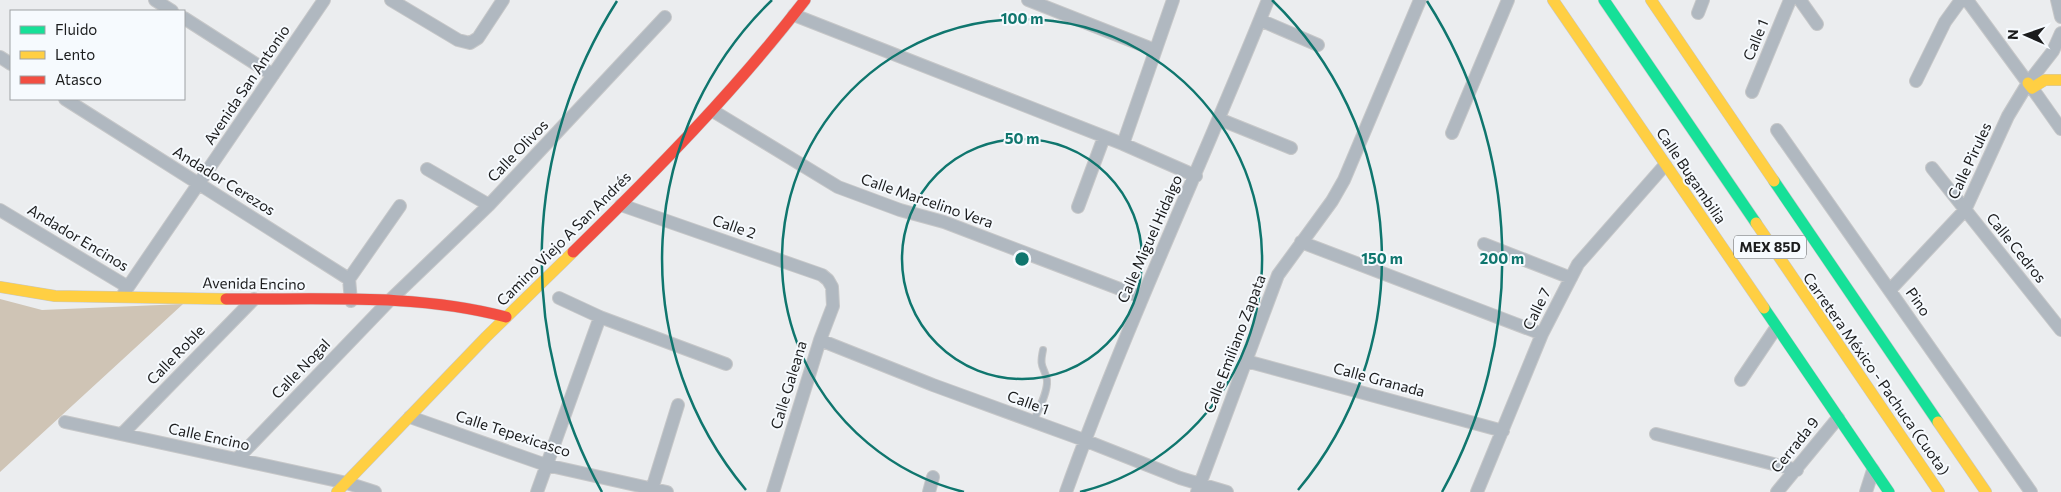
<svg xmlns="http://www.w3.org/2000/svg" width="2061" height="492" font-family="Commissioner,sans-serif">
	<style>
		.forest { fill: #cfc4b5 }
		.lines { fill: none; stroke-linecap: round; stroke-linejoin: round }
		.lane-casing { stroke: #c6c7c8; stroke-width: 8 }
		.street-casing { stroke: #c6c7c8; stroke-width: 14 }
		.fast-casing { stroke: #c6c7c8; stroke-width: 12 }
		.slow-casing { stroke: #c6c7c8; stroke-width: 12 }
		.jam-casing { stroke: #c6c7c8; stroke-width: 12 }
		.lane { stroke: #b0b8c0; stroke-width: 6 }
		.street { stroke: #b0b8c0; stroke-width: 12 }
		.fast { stroke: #16e098; stroke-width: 11 }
		.slow { stroke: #ffcf43; stroke-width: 11 }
		.jam { stroke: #f24e42; stroke-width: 11 }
		.ring { fill: none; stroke: #0f766e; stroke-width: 2.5 }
		.labels { text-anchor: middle; stroke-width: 4; stroke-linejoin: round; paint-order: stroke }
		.shield { fill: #f6fafe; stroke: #5d5f60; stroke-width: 1 }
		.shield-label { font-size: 14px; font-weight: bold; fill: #1b1c1d }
		.street-label { font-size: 15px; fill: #1b1c1d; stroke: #f6fafe }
		.centre { fill: #0f766e; stroke: #f6fafe; stroke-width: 2.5 }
		.ring-label { font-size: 15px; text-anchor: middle; font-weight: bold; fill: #0f766e; stroke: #f6fafe; stroke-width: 4; stroke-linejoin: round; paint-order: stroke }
	</style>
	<rect width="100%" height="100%" fill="#ebedef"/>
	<path class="forest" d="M0,299l42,11 141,-6 -183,168z"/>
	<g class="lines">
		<g class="lane-casing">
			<path id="lane" d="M1033,422c5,-12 15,-29 14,-42 -3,-15 -8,-11 -4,-30"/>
		</g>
		<g class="street-casing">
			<path id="street" d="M155,0l17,11
				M391,0l67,40 12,3 8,-5 25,-38
				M1028,0l127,50
				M1800,0l17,24
				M1967,0l61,83
				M2057,0l4,17
				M1698,13l5,-13
				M794,15l329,129 73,32
				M184,18l89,57
				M1260,20l58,25
				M0,57l11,7
				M1916,81l29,-59 16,-22
				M2032,88l29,41
				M1752,92l38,-92
				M65,99l284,180 2,22
				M713,111l125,76 62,23 44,12 197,75
				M1219,119l72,29
				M1777,130l254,362
				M1452,133l56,-133
				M1123,144l50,-144
				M1932,168l129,162
				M427,169l62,36
				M621,205l201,70 6,5 4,7 1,19 -13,34 -47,152
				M1078,207l26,-70
				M0,210l128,77 -4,6
				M1301,242l241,92
				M1484,244l87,34
				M349,279l51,-73
				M128,287l196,-287
				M1890,290l75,-80 43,-94 20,-33 25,-32 8,-18
				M559,298l41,19 126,47
				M820,340l113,45 151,55 96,38 47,14
				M1246,361l257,70
				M1741,380l35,-52
				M410,417l136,48 121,27
				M65,422l282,61 28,9
				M122,434l132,-135
				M1656,434l141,36
				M237,459l152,-158 100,-96 176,-188
				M652,489l26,-84
				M537,492l63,-175
				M929,492l4,-15
				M1066,492c60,-167 136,-328 202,-492
				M1197,492l81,-217 54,-74 12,-21 76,-180
				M1477,492l65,-158 36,-70 87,-99
				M1777,492l61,-74
				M1866,492l7,-22"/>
		</g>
		<g class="fast-casing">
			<path id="fast" d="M1604,0l152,223
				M1774,181l164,241
				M1764,308l125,184"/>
		</g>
		<g class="slow-casing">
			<path id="slow" d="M1553,0l211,308
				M1651,0l123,181
				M2028,83l4,5 13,-8h16
				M1756,223l183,269
				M0,287l55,9 171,3
				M1938,422l48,70
				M337,492l149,-155 87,-85"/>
		</g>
		<g class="jam-casing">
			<path id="jam" d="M573,252c82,-80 162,-161 232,-252
				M226,299c93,1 190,-6 280,18"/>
		</g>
		<use href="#lane" class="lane"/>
		<use href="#street" class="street"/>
		<use href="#fast" class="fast"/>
		<use href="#slow" class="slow"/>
		<use href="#jam" class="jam"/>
	</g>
	<g class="ring">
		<circle cx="1022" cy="259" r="120"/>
		<path d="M964 492A240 240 0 1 1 1080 492"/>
		<path d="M746 490A360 360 0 0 1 772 0M1272 0A360 360 0 0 1 1298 490"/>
		<path d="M602 492A480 480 0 0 1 617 1M1427 1A480 480 0 0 1 1442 492"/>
	</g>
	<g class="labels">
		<rect class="shield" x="1734" y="235.5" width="72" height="23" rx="4"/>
		<g class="shield-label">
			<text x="1770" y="252">MEX 85D</text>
		</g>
		<g class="street-label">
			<text transform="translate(1756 40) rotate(-68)" y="5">Calle 1</text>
			<text transform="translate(247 85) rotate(-56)" y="5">Avenida San Antonio</text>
			<text transform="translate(518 151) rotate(-46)" y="5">Calle Olivos</text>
			<text transform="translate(1970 161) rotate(-65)" y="5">Calle Pirules</text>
			<text transform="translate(1691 176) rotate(56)" y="5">Calle Bugambilia</text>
			<text transform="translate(224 181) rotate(32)" y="5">Andador Cerezos</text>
			<text transform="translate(927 201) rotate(19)" y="5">Calle Marcelino Vera</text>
			<text transform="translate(734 227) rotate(19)" y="5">Calle 2</text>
			<text transform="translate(78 238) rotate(31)" y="5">Andador Encinos</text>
			<text transform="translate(564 239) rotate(-45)" y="5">Camino Viejo A San Andrés</text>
			<text transform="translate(1150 239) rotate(-66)" y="5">Calle Miguel Hidalgo</text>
			<text transform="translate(2016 248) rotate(51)" y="5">Calle Cedros</text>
			<text transform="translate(254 284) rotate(1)" y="5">Avenida Encino</text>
			<text transform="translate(1918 302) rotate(55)" y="5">Pino</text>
			<text transform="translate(1537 309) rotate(-64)" y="5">Calle 7</text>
			<text transform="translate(1235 344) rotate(-69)" y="5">Calle Emiliano Zapata</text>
			<text transform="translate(176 355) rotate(-46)" y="5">Calle Roble</text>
			<text transform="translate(301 369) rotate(-46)" y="5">Calle Nogal</text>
			<text transform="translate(1876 374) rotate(55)" y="5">Carretera México - Pachuca (Cuota)</text>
			<text transform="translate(1379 380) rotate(15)" y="5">Calle Granada</text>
			<text transform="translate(789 385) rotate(-73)" y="5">Calle Galeana</text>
			<text transform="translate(1028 403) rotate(20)" y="5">Calle 1</text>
			<text transform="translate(513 434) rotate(18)" y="5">Calle Tepexicasco</text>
			<text transform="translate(209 437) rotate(12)" y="5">Calle Encino</text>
			<text transform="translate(1795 445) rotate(-51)" y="5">Cerrada 9</text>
		</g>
	</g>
	<circle cx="1022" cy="259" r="8" class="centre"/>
	<g class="ring-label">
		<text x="1022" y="24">100 m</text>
		<text x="1022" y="144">50 m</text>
		<text x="1382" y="264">150 m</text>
		<text x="1502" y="264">200 m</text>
	</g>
	<rect x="10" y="10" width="175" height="90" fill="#f6fafe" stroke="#9ea1a4"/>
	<rect x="20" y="26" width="25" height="8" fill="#16e098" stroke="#9ea1a4"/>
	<text x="55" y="35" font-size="15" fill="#1b1c1d">Fluido</text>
	<rect x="20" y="51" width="25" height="8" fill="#ffcf43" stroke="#9ea1a4"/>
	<text x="55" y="60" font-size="15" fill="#1b1c1d">Lento</text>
	<rect x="20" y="76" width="25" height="8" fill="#f24e42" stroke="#9ea1a4"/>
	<text x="55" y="85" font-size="15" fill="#1b1c1d">Atasco</text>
	<g transform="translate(2026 35) rotate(272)" stroke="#f6fafe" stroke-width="4" paint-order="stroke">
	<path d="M0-4L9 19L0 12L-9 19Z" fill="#1b1c1d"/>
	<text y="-8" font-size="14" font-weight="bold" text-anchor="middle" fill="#1b1c1d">N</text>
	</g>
</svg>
